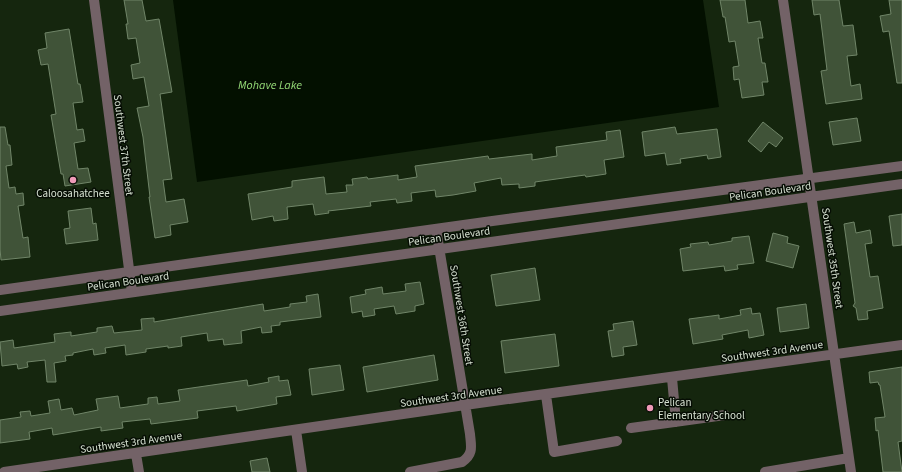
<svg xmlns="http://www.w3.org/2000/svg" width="902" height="472" font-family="'Source Sans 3',sans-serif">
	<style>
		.water { fill: #031000 }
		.building { fill: #405338; stroke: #708568 }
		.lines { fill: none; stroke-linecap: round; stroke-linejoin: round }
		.minor { stroke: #736267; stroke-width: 10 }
		.poi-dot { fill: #ef9ab8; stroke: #060d04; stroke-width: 1.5 }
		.labels { text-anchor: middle; stroke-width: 3; stroke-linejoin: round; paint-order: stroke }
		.street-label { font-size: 11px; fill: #d5e0d0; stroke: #060d04 }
		.poi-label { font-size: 11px; fill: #d5e0d0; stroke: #060d04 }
		.water-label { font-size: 12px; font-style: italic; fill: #94dc76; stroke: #060d04 }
	</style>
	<rect width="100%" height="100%" fill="#15260e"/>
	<path class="water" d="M173,0h530l16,107 -522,75z"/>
	<path class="building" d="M124,0h18l4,21 13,-2 13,73 -12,2 12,85 -9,1 3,22 18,-3 4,23 -18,3 1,10 -16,3 -6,-41h1l-7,-60 -6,-29 12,-2 -5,-29 -11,2 -2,-14 9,-2 -4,-25 -8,1 -2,-15h2z
		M720,0h25l3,23 12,-2 3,17h-5l4,25h3l3,19h-6l2,13 -22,3 -3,-19 -5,1 -1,-13 6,-1 -4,-25 -6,1 -4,-25h-2z
		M812,0h27l4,26 10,-1 4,30 -10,1 4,30 9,-2 2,15 -36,5 -5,-33 6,-1 -7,-56 -6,1z
		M889,0h13v83h-5l-8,-52 -6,1 -3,-16 11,-2z
		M69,29l9,55h2l3,18 -10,1 4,27 6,-1 2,12 -11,2 4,26 10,-1 3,14 -26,4 -2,-12h-2l-10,-59 5,-1 -8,-50 -7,1 -3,-15 9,-2 -2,-15z
		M857,118l4,23 -28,4 -4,-23z
		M763,122l20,16 -7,9 -7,-5 -8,10 -13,-11z
		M0,127h5l3,18h2l2,20 -6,1 3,22 6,-1 1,7 7,-1 1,12 -6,1 5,32 5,-1 2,20 -29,3 -1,-11z
		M675,127l2,7 40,-5 4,28 -13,2 -1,-4 -27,4 1,4 -14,2 -2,-12 -20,3 -3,-24z
		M620,130l4,27 -20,3 2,14 -20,3 -1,-2 -50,7v4l-16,2v-4l-17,1 -1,-7 -27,5 2,8 -23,4 -17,2 -1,-7 -24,3 1,8 -15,2 -1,-4 -26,3 1,4 -43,5 1,2 -14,2 -2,-11 -26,3 1,12 -14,2 -1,-5 -21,4 -4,-26 44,-7v-6l32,-4 2,17 21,-2 -1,-7h7l-1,-6 15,-2 1,2 30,-4v5l19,-3 -2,-11 73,-10 1,3 43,-5v6l25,-4 -1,-9 51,-7 -1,-8z
		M91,208l2,16 3,-1 2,17 -32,4 -2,-15 6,-1 -2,-17z
		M902,214v31l-9,1 -4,-30z
		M854,222l2,11 14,-3 2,13 -7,1 5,33 8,-1 5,32 -16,3 1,8 -10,1 -2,-12 -3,-2 2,-3 -11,-79z
		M773,233l15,4 -1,6 12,3 -6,22 -27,-7z
		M749,236l5,27 -17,2 1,4 -13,2 -1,-5 -41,5 -3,-22 11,-2 -1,-3 18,-2 1,3 23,-4v-3z
		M535,268l5,32 -44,6 -5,-31z
		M420,282l4,22 -9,2v5l-19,3 -2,-8 -20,3 1,6 -12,2 -1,-6 -10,2 -2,-16 16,-3 -1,-4 17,-3 1,7 23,-3 -1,-7z
		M318,294l3,23 -41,5v3l-9,1 1,6 -10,1 -1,-6 -20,4 1,12 -18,2 -1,-6 -15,2 -1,-8 -26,4 1,9 -14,2v-2l-22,3v3l-20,3 -1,-10 -20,3 1,5 -12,2 -1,-6 -20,4v2l-8,1 1,5 -12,2 2,19h-9l-2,-22 -18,2 1,5 -10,2 -1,-5 -15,2 -2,-24 13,-2 1,8 41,-6 -1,-8 17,-2v4l26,-4v-4l15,-2 2,7 28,-3 -1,-11 13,-1v4l109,-18 1,7 26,-4v-3l17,-2 -1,-6z
		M806,304l3,24 -29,4 -3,-24z
		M751,308l1,6 8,-1 4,22 -15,3 -1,-8 -26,5 1,4 -30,5 -4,-25 30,-4v4l22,-4 -1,-5z
		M633,321l4,24 -14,2 1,8 -12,2 -4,-26 6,-1 -1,-6z
		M555,334l4,32 -54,7 -4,-32z
		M434,355l4,25 -71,12 -4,-25z
		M340,365l4,25 -32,5 -3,-26z
		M902,367v74l-4,1 4,30h-19l-5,-42 -2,1 -1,-13 10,-1 -5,-32h-1l-1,-3 -8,1 -1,-11z
		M279,376v5l9,-1 3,15 -15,2 1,7 -40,7 -1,-5 -39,5 1,7 -47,6 -1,-5 -28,3 1,6 -22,3v-4l-48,8 -1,-7 -23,4 1,7 -30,4v-23l21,-3 -1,-5 10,-1 1,5 19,-3 -2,-12 11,-2 2,11 11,-2 2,7 24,-5 -2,-11 22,-3 2,12 28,-4v-6l9,-1 1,7 22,-3 -2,-11 69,-10 1,6 21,-4 -1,-4z
		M267,458l3,14h-18l-2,-11z"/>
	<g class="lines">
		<path class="minor" d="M94,0l38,292
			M783,0l68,472
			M0,290l485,-68 417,-56
			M0,311l902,-127
			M672,378l4,44
			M546,395l8,57 63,-11
			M631,428l94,-13
			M296,430l6,42
			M136,454l3,18
			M4,472l461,-67 437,-60
			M410,472l52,-10c12,-8 9,-16 8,-28l-34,-205
			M765,472l84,-14"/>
	</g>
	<g class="poi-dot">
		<circle cx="73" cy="180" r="4"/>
		<circle cx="650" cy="408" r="4"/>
	</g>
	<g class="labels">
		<g class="street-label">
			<text transform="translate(124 145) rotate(83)" y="4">Southwest 37th Street</text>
			<text transform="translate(770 191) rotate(-8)" y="4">Pelican Boulevard</text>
			<text transform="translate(449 236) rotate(-8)" y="4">Pelican Boulevard</text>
			<text transform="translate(833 258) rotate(82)" y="4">Southwest 35th Street</text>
			<text transform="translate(128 281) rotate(-8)" y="4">Pelican Boulevard</text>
			<text transform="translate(462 315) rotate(81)" y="4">Southwest 36th Street</text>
			<text transform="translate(772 351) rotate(-8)" y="4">Southwest 3rd Avenue</text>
			<text transform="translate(451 396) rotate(-8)" y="4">Southwest 3rd Avenue</text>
			<text transform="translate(131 442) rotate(-8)" y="4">Southwest 3rd Avenue</text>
		</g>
		<g class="poi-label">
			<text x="73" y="197">Caloosahatchee</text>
			<text x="658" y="406" text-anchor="start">Pelican<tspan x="658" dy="13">Elementary School</tspan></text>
		</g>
		<g class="water-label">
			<text x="270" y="89">Mohave Lake</text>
		</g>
	</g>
</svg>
